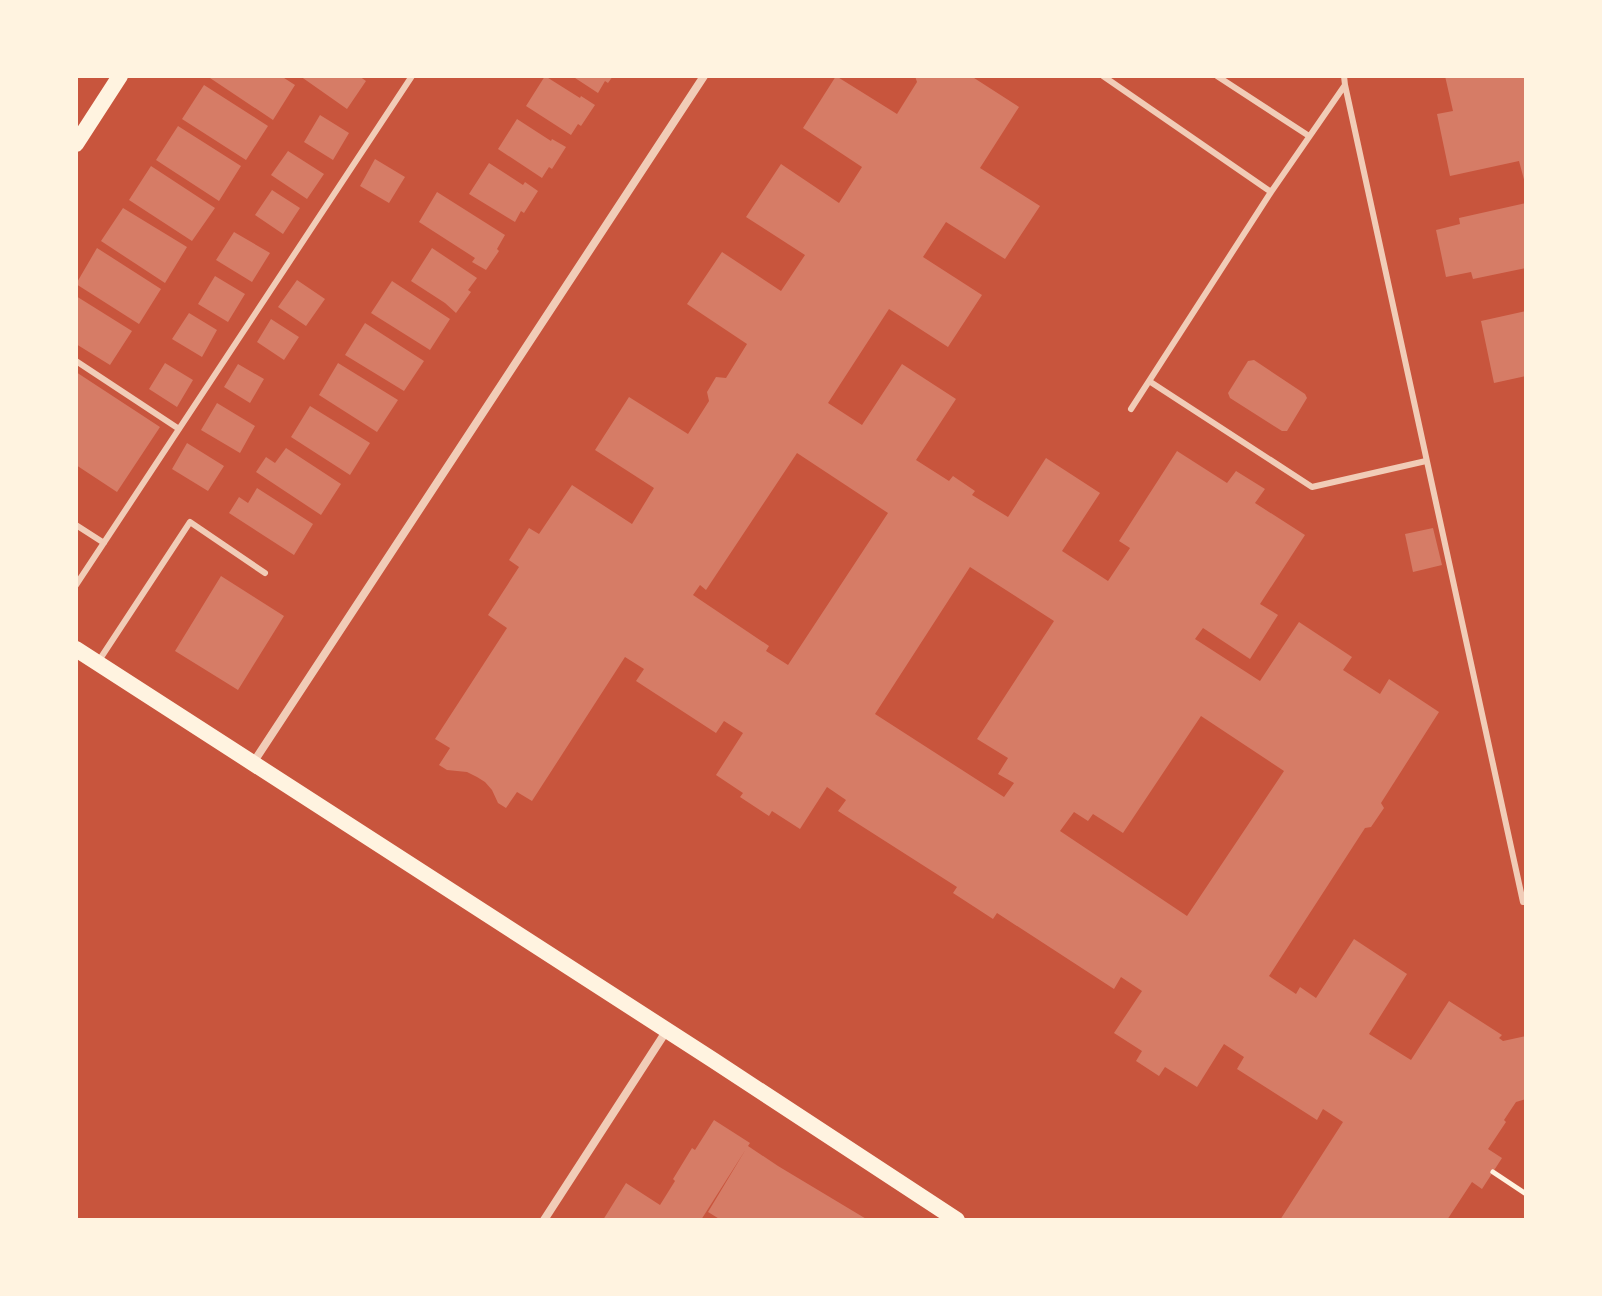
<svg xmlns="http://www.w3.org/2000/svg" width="1602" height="1296" font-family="Barlow,sans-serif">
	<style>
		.building { fill: #d67c66; fill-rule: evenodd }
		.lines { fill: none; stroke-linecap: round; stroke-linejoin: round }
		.path { stroke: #fff3e0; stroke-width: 5 }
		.service { stroke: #f1ccb7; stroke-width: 6 }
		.minor { stroke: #f1ccb7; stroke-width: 8 }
		.secondary { stroke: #fff3e0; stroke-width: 16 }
	</style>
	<rect width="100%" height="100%" fill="#c8553d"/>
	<path class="building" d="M211,76h70l14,9 -22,35 -63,-42z
		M300,76h59l7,5 -19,28z
		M545,76l35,22 1,-2 14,9 -14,21 -3,-2 -7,11 -45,-29z
		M572,76h41l-5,7 -3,-2 -7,12z
		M836,76l61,38 20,-32 -2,-6h56l48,31 -39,61 60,38 -35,53 -59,-37 -23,35 59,38 -34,52 -59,-38 -61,94 34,22 40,-61 54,35 -40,61 33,21 4,-5 22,15 -3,4 36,22 38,-59 54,35 -38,58 46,30 22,-33 -11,-7 58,-90 50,32 9,-12 29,18 -10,14 50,32 -45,69 18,11 -28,44 -47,-31 -8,11 65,42 39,-59 53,35 -9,13 37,24 9,-15 50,33 -58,91 3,5 -13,19 -6,1 -96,148 27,18 4,-7 16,11 38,-59 53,35 -38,60 42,26 38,-59 53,34 -3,3 4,3 23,-5v63l-10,3 -12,18 2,2 -18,27 14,9 -20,31 -10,-7 -25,38h-167l63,-98 -20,-13 -6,11 -80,-51 7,-12 -20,-13 -27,43 -32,-20 -6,9 -23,-15 6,-10 -28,-18 28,-42 -21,-14 -7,12 -117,-76 -4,6 -40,-26 4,-6 -119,-76 8,-11 -19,-13 -27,42 -28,-18 -3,5 -29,-19 3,-4 -27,-18 27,-42 -19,-12 -8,12 -80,-52 8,-12 -19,-12 -93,144 -15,-9 -11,16 -8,-5 -6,-13 -7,-8 -8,-5 -10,-5 -20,-2 -8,-5 11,-17 -15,-9 72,-111 -19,-13 31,-48 -10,-7 20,-32 10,6 33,-49 60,39 22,-36 -59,-38 34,-53 59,37 21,-33 -2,-9 9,-15 10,1 21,-34 -60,-40 35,-52 59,39 24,-36 -59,-38 35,-53 58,39 23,-36 -59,-39zM797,453l91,60 -100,152 -22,-14 3,-5 -76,-51 7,-10 6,5zM970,567l84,54 -77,118 31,19 -10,16 16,9 -10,14 -129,-83zM1201,716l83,55 -97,145 -127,-85 14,-19 14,9 5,-7 30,19z
		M1445,76h81v111l-7,-26 -69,15 -13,-62 16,-3z
		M204,85l64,41 -22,34 -64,-41z
		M320,115l29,18 -16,27 -29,-18z
		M517,119l34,22 1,-2 14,8 -14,22 -3,-2 -7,11 -44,-29z
		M178,126l63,40 -22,35 -63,-41z
		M288,151l36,23 -17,25 -36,-24z
		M375,159l30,18 -16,26 -29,-17z
		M489,163l34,22 2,-3 13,9 -14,22 -3,-2 -6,11 -46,-28z
		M151,166l64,42 -23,33 -63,-41z
		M272,190l28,18 -17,26 -28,-19z
		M437,192l68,43 -8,14 2,2 -13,19 -14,-8 3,-4 -56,-36z
		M1526,203v65l-53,11 -2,-7 -25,5 -10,-47 24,-6 -1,-6z
		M123,208l64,39 -22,36 -64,-42z
		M234,232l36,21 -18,29 -36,-22z
		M97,248l64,41 -22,35 -63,-40z
		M432,248l45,30 -9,12 3,2 -15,21 -11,-10 -34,-22z
		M215,276l30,18 -17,28 -30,-18z
		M297,280l28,19 -19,27 -28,-19z
		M392,281l58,38 -20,31 -59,-37z
		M76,296l56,35 -22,34 -34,-21z
		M1526,311v65l-32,7 -13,-62z
		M189,313l28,17 -15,27 -30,-18z
		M271,319l28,18 -15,23 -27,-18z
		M365,323l59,38 -20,30 -59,-36z
		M1254,360l51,34 2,4 -20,33h-5l-52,-33 -2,-5 20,-32z
		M165,363l28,17 -16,27 -28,-18z
		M338,363l60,37 -21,32 -58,-37z
		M238,364l26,15 -14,24 -26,-16z
		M76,372l84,55 -43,65 -41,-27z
		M217,403l38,23 -15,27 -39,-23z
		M310,406l60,37 -20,32 -59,-38z
		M187,443l37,23 -16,25 -36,-22z
		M286,448l55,36 -20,31 -65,-43 10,-15 9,6z
		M257,488l56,36 -19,31 -65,-42 10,-16 9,6z
		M1433,528l9,37 -29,7 -8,-38z
		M221,576l63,40 -46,74 -63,-39z
		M714,1120l36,23 -2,3 30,20 90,54h-147l-13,-8 38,-63 -45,71h-98l23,-37 34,22 15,-24 -2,-2 19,-31 3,2z"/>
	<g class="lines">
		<path class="path" d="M1493,1172l33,22"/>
		<path class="service" d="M1103,76l168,116 74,-107 -1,-9
			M1217,76l92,60
			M1345,85l178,817
			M76,361l103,68
			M1149,381l163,106 114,-26
			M1131,409l140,-217
			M76,525l28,18
			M76,585l336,-509
			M98,662l92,-140 75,51"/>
		<path class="minor" d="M253,763l451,-687
			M544,1220l123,-190"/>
		<path class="secondary" d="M76,144l44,-68
			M76,649l637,411 244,160"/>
	</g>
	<rect width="1602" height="1296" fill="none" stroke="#fff3e0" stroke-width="156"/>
</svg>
